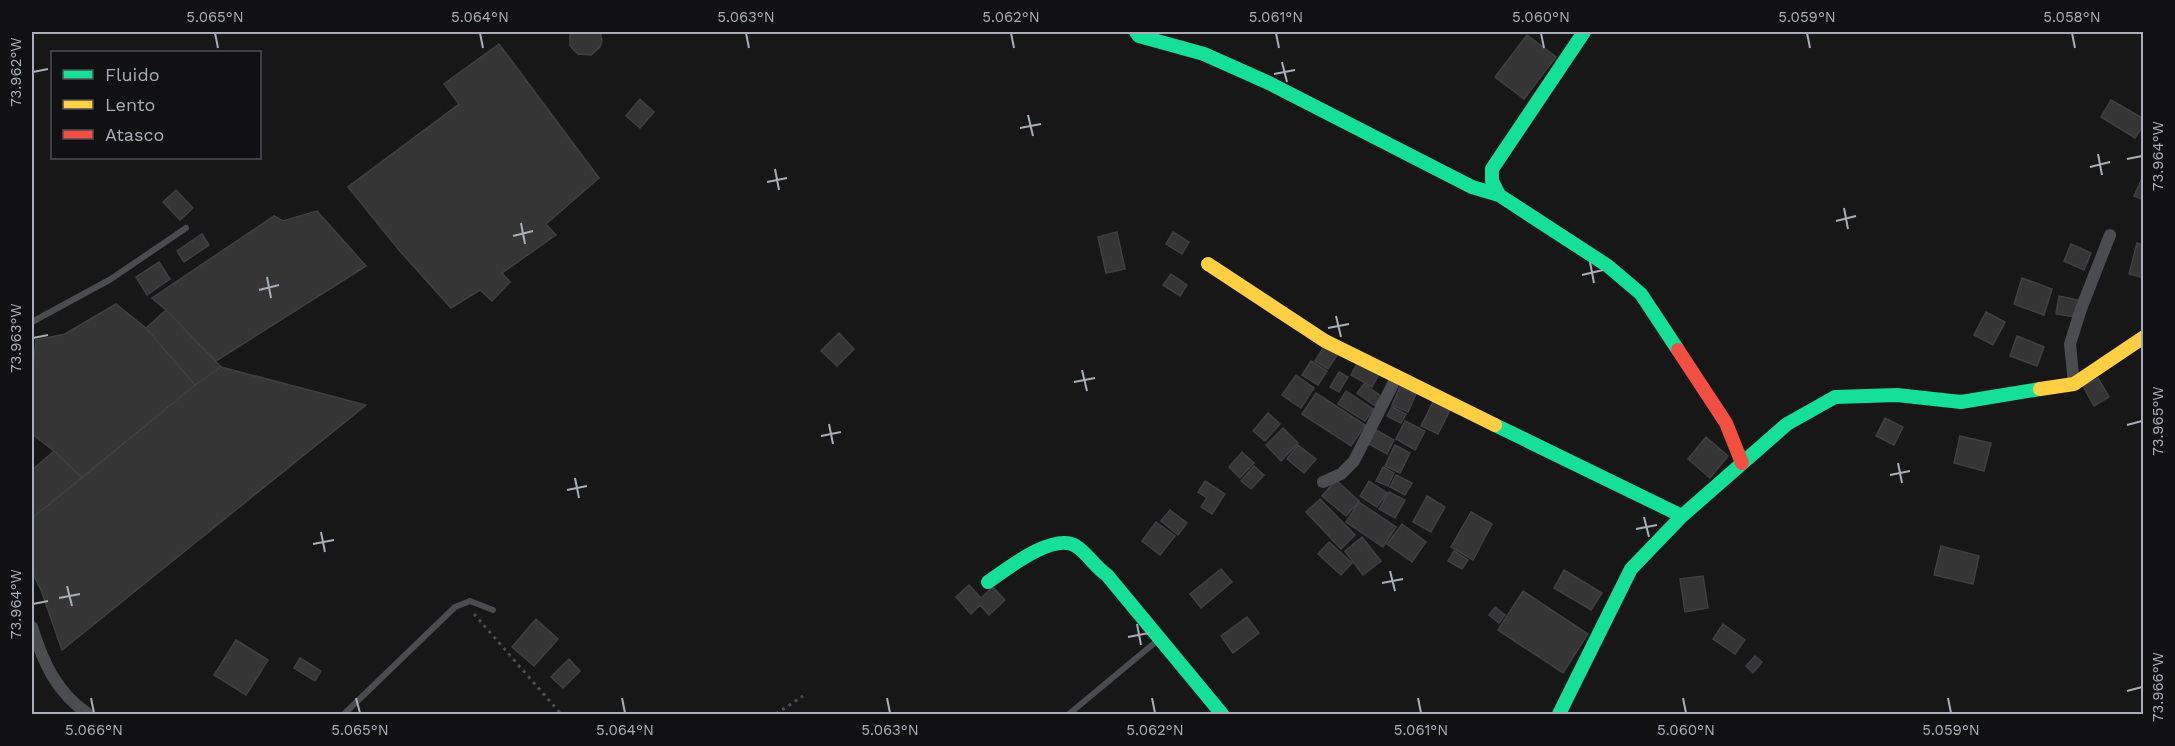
<svg xmlns="http://www.w3.org/2000/svg" width="2175" height="746" font-family="'Work Sans',sans-serif">
	<style>
		.building { fill: #353536; stroke: #3f4043; stroke-width: 1.5 }
		.lines { fill: none; stroke-linecap: round; stroke-linejoin: round }
		.path { stroke: #4d4e52; stroke-width: 3; stroke-dasharray: 3 4.5; stroke-linecap: butt }
		.lane { stroke: #4b4c50; stroke-width: 6 }
		.street { stroke: #4b4c50; stroke-width: 12 }
		.fast { stroke: #16e098; stroke-width: 14 }
		.slow { stroke: #ffcf43; stroke-width: 14 }
		.jam { stroke: #f24e42; stroke-width: 14 }
		.ticks { fill: none; stroke: #a8adb8; stroke-width: 2 }
		.neatline { fill: none; stroke: #a8adb8; stroke-width: 2 }
		.ticks-label { font-size: 15px; text-anchor: middle; fill: #a8adb8 }
	</style>
	<rect width="100%" height="100%" fill="#171717"/>
	<path class="building" d="M570,32h30l2,9 -2,6 -9,8 -13,-1 -8,-8z
		M1527,35l29,22 -32,42 -29,-22z
		M499,44l100,134 -53,46 10,11 -54,38 8,9 -18,19 -12,-11 -29,18 -52,-58 -51,-63 111,-83 -15,-20z
		M640,99l14,13 -14,16 -14,-12z
		M2111,100l33,19v5l-9,14 -34,-21z
		M2144,174v26l-10,-4z
		M176,190l17,18 -13,12 -17,-18z
		M317,211l49,55 -150,95 -50,-51 -14,-12 122,-82 9,5z
		M1117,232l8,37 -19,4 -8,-36z
		M1173,232l16,10 -7,12 -16,-10z
		M202,234l7,11 -25,17 -7,-11z
		M2137,243l7,2v33l-15,-4z
		M2071,244l20,9 -7,17 -20,-9z
		M159,262l11,17 -23,16 -11,-18z
		M1171,274l16,11 -7,11 -17,-11z
		M2022,278l30,11 -8,26 -30,-11z
		M2059,296l19,4 -3,17 -19,-3z
		M116,304l30,24 49,57 -113,93 -28,-27 -22,-17v-71l2,-3 2,-20 29,-6z
		M166,310l55,57 -26,18 -49,-57z
		M1986,312l19,10 -12,23 -19,-10z
		M839,333l15,16 -17,17 -16,-15z
		M2017,336l27,11 -7,19 -27,-10z
		M1326,343l13,9 -11,17 -13,-8z
		M1311,361l16,10 -9,14 -16,-10z
		M1358,362l21,12 -7,13 -21,-12z
		M221,367l145,38 -304,245 -21,-60 -9,-18v-54l163,-133z
		M1339,372l9,5 -9,15 -9,-5z
		M1296,375l18,13 -13,20 -19,-13z
		M2098,378l11,19 -15,9 -11,-20z
		M1364,384l17,12 -6,10 -18,-13z
		M1400,387l16,7 -8,18 -16,-7z
		M1346,391l27,18 -8,12 -27,-17z
		M1316,393l49,32 -14,21 -49,-32z
		M1433,402l17,8 -12,24 -17,-8z
		M1392,407l14,7 -5,9 -14,-7z
		M1268,413l12,11 -15,17 -12,-10z
		M1885,418l18,9 -9,18 -18,-9z
		M1405,421l20,10 -10,19 -19,-11z
		M1283,428l15,15 -17,18 -15,-16z
		M1376,430l18,10 -7,14 -18,-10z
		M1960,436l31,7 -7,28 -30,-8z
		M1706,437l22,19 -18,22 -22,-19z
		M1298,445l18,14 -12,14 -17,-14z
		M1395,445l15,8 -10,20 -15,-7z
		M54,451l28,27 -50,40v-48z
		M1242,452l12,11 -14,15 -11,-11z
		M1254,466l10,9 -13,14 -10,-8z
		M1383,467l11,6 -6,13 -12,-5z
		M1396,475l16,8 -7,12 -15,-8z
		M1336,480l23,21 -13,15 -24,-20z
		M1205,481l20,13 -13,20 -11,-7 6,-9 -9,-6z
		M1369,481l18,12 -10,14 -17,-11z
		M1389,492l16,8 -10,18 -16,-9z
		M1427,496l18,11 -14,25 -18,-10z
		M1320,499l35,36 -14,14 -35,-37z
		M1359,502l37,25 -13,20 -37,-25z
		M1170,510l17,13 -9,12 -17,-14z
		M1471,512l21,12 -19,36 -22,-13z
		M1156,522l19,14 -15,19 -18,-14z
		M1402,524l24,18 -14,20 -25,-18z
		M1362,537l19,24 -18,14 -18,-24z
		M1329,542l23,21 -11,12 -23,-21z
		M1941,546l38,10 -6,28 -39,-9z
		M1454,551l14,9 -6,9 -14,-8z
		M1221,569l11,13 -31,26 -11,-14z
		M1564,570l38,23 -11,17 -37,-22z
		M1703,576l5,32 -23,4 -5,-33z
		M969,585l12,13 12,-11 12,13 -16,15 -9,-10 -9,9 -15,-17z
		M1523,591l65,43 -25,39 -65,-43z
		M1495,607l10,8 -6,8 -10,-8z
		M1247,617l12,16 -26,20 -12,-17z
		M536,619l22,20 -24,27 -22,-19z
		M1723,624l22,16 -10,14 -22,-15z
		M236,640l32,20 -22,35 -32,-20z
		M1755,656l7,6 -9,11 -7,-7z
		M300,658l21,13 -6,10 -21,-13z
		M569,659l11,12 -17,17 -12,-11z"/>
	<g class="lines">
		<path class="path" d="M474,614l87,100
			M776,714l27,-18"/>
		<path class="lane" d="M32,322l79,-43 75,-51
			M344,714l111,-107 15,-6 23,9
			M1069,714l89,-74"/>
		<path class="street" d="M2074,384l-4,-40 11,-35 29,-74
			M1323,482l18,-8 13,-13 43,-85
			M32,627c11,35 24,65 56,87"/>
		<path class="fast" d="M1136,32l3,4 65,18 65,29 203,104 27,8
			M1584,32l-92,137v12l7,14 109,71 33,28 37,56
			M1495,425l187,91
			M988,582c19,-13 65,-50 88,-36 12,8 19,21 31,29l115,139
			M1559,714l72,-145 51,-53 105,-92 48,-27 62,-2 64,7 79,-13"/>
		<path class="slow" d="M1208,264l117,77 170,84
			M2040,389l34,-5 70,-47"/>
		<path class="jam" d="M1678,350l48,73 16,40"/>
	</g>
	<path class="ticks" d="M215,33l3,15M480,33l3,15M746,33l3,15M1011,33l3,15M1276,33l3,15M1541,33l3,15M1807,33l3,15M2072,33l3,15M1282,62l5,20M33,72l15,-3M1274,74l21,-4M1028,115l5,21M1020,128l21,-4M2098,154l4,21M2127,159l15,-3M2090,167l20,-5M775,169l4,21M767,182l20,-4M1844,208l4,21M1836,221l20,-5M521,223l4,21M513,236l20,-5M1590,262l4,21M1582,275l21,-5M267,277l4,21M259,290l20,-5M1336,316l5,21M1328,328l21,-4M33,338l15,-3M1082,370l5,21M1074,382l21,-4M829,424l4,20M2127,425l15,-4M821,436l20,-4M1898,463l4,20M1890,475l20,-4M575,478l4,20M567,490l20,-4M1644,517l5,20M1636,529l21,-4M321,532l4,20M313,544l21,-4M1390,571l5,20M1382,583l21,-4M67,586l5,20M59,598l21,-4M33,604l15,-3M1137,624l4,21M1128,637l21,-4M2127,691l15,-4M91,698l3,15M356,698l4,15M622,698l3,15M887,698l3,15M1152,698l3,15M1418,698l3,15M1683,698l3,15M1948,698l3,15"/>
	<rect width="2175" height="746" fill="none" stroke="#111113" stroke-width="66"/>
	<rect x="51" y="51" width="210" height="108" fill="#111113" stroke="#4d4f55" stroke-width="1.5"/>
	<rect x="63" y="70" width="30" height="9" fill="#16e098" stroke="#4d4f55" stroke-width="1.5"/>
	<text x="105" y="81" font-size="18" fill="#a8adb8">Fluido</text>
	<rect x="63" y="100" width="30" height="9" fill="#ffcf43" stroke="#4d4f55" stroke-width="1.5"/>
	<text x="105" y="111" font-size="18" fill="#a8adb8">Lento</text>
	<rect x="63" y="130" width="30" height="9" fill="#f24e42" stroke="#4d4f55" stroke-width="1.5"/>
	<text x="105" y="141" font-size="18" fill="#a8adb8">Atasco</text>
	<rect x="33" y="33" width="2109" height="680" class="neatline"/>
	<g class="ticks-label">
		<text x="215" y="22">5.065°N</text>
		<text x="480" y="22">5.064°N</text>
		<text x="746" y="22">5.063°N</text>
		<text x="1011" y="22">5.062°N</text>
		<text x="1276" y="22">5.061°N</text>
		<text x="1541" y="22">5.060°N</text>
		<text x="1807" y="22">5.059°N</text>
		<text x="2072" y="22">5.058°N</text>
		<text transform="translate(16 72) rotate(-90)" y="5">73.962°W</text>
		<text transform="translate(2158 156) rotate(-90)" y="5">73.964°W</text>
		<text transform="translate(16 338) rotate(-90)" y="5">73.963°W</text>
		<text transform="translate(2158 421) rotate(-90)" y="5">73.965°W</text>
		<text transform="translate(16 604) rotate(-90)" y="5">73.964°W</text>
		<text transform="translate(2158 687) rotate(-90)" y="5">73.966°W</text>
		<text x="94" y="735">5.066°N</text>
		<text x="360" y="735">5.065°N</text>
		<text x="625" y="735">5.064°N</text>
		<text x="890" y="735">5.063°N</text>
		<text x="1155" y="735">5.062°N</text>
		<text x="1421" y="735">5.061°N</text>
		<text x="1686" y="735">5.060°N</text>
		<text x="1951" y="735">5.059°N</text>
	</g>
</svg>
